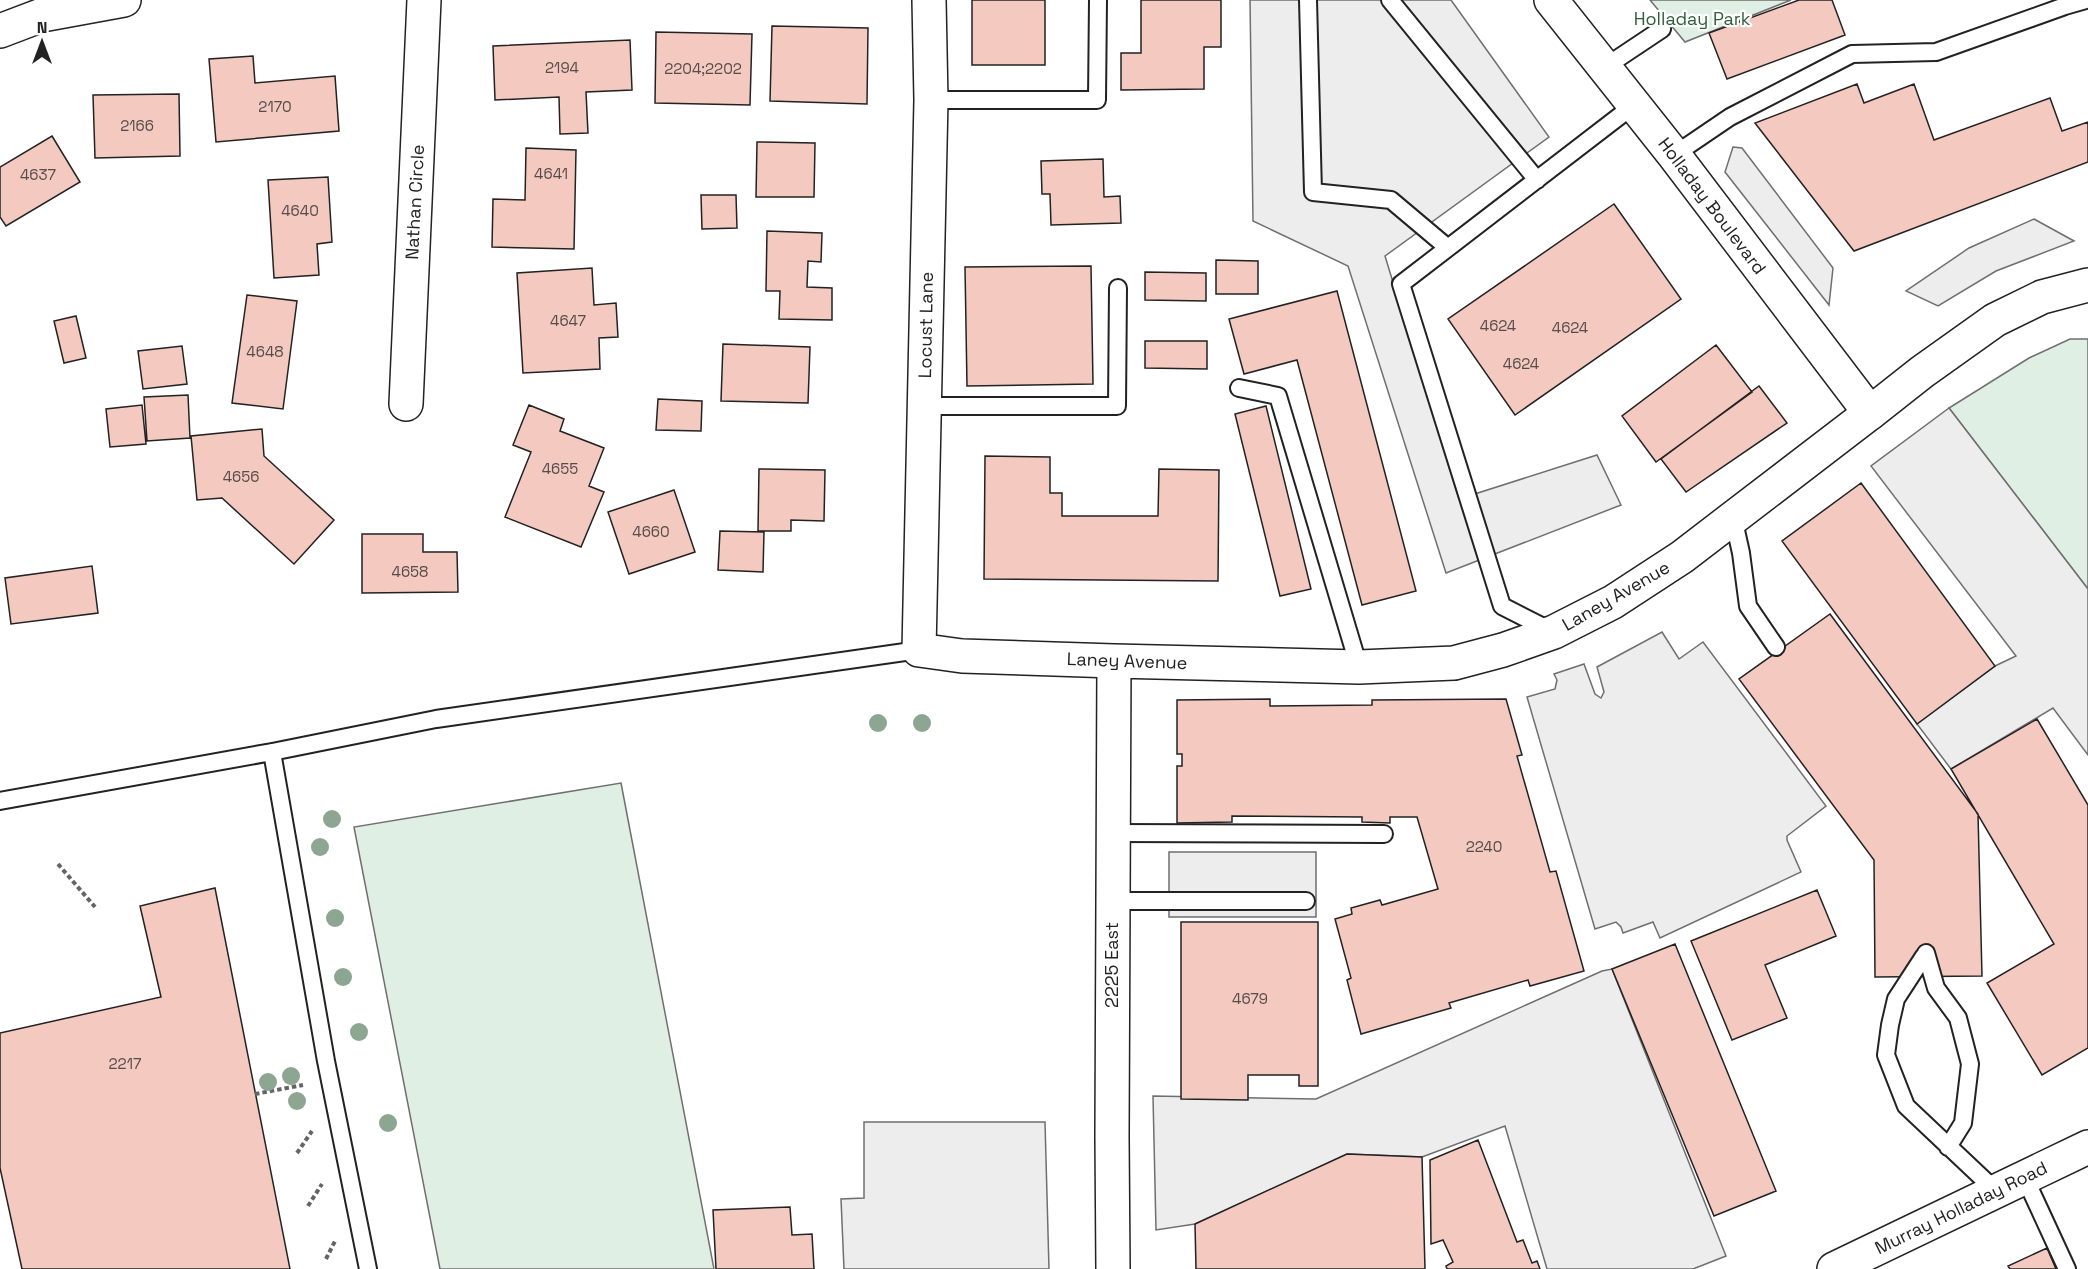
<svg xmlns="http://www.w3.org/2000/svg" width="2088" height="1269" font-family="'Space Grotesk',sans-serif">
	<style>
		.green { fill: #e0efe3; stroke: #6f6f6f; stroke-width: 1.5 }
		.parking { fill: #ededed; stroke: #6f6f6f; stroke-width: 1.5 }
		.building { fill: #f3c9c0; stroke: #222; stroke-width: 1.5 }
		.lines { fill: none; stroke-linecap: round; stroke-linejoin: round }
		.service-casing { stroke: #222; stroke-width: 20 }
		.minor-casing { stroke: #222; stroke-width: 36 }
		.tertiary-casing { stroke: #222; stroke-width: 36 }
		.secondary-casing { stroke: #222; stroke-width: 36 }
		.path { stroke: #646464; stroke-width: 4; stroke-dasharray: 4.5 3; stroke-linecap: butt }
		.service { stroke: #fff; stroke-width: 16 }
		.minor { stroke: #fff; stroke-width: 33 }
		.tertiary { stroke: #fff; stroke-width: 33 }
		.secondary { stroke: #fff; stroke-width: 33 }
		.tree { fill: #8da692 }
		.labels { text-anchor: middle; stroke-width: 4.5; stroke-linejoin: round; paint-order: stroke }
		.number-label { font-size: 15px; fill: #564c4a }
		.park-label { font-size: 18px; fill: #2f5e38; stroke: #fff }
		.street-label { font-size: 18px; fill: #222; stroke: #fff }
	</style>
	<rect width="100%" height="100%" fill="#fff"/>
	<path class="green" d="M1650,0h141l-106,42z
		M2070,339h18v250l-139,-181 80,-50z
		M621,783l93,486h-274l-86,-442z"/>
	<path class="parking" d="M1250,0h201l98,137 -164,119 74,243 138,-44 24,50 -175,68 -98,-307 -95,-45z
		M1733,147l9,1 91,120 -4,37 -104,-133z
		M2034,219l40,22 -78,30 -58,35 -32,-15 63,-43z
		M1949,408l139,181v166l-35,-47 -102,61 -34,-45 78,-58 21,-10 -145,-190z
		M1662,632l17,27 24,-17 123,164 -39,30v4l14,32 -141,66 -7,-16 -30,11 -2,-6 -5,-5 -21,7 -68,-232 28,-8 2,-9 -3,-6 30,-10 11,30 6,4 3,-6 -7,-25z
		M1169,852h147v65h-147z
		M1612,969l114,287 -33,13h-146l-42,-143 -83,31 -75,-3 -152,70 -39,6 -3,-134 163,3 286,-128z
		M864,1122h181l4,147h-205l-3,-70 23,-1z"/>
	<path class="building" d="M972,0h73v65h-73z
		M1141,0h80v47h-17v42l-83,1v-37h20z
		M1799,0h33l13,35 -118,44 -18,-46z
		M772,26l96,2 -1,76 -97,-3z
		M656,32l96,2 -2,71 -95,-2z
		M630,40l2,50 -46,2 2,41 -28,1 -1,-37 -64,3 -2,-54z
		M253,56l2,27 80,-7 4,55 -123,11 -7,-83z
		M1857,84l7,19 50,-19 20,56 116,-42 12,33 26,-9v40l-234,89 -99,-128z
		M179,94l1,62 -85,2 -2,-63z
		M52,136l28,46 -74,44 -6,-9v-50z
		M757,142l58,1 -1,54h-58z
		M526,148l50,2 -2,99 -82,-2 1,-48 32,1z
		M1103,159l1,38 16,-1 1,27 -70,2 -1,-31h-8l-1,-33z
		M328,177l4,65 -15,2 2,31 -45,3 -6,-98z
		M701,195h35l1,33 -35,1z
		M1614,204l67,95 -166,116 -67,-96z
		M767,231l55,2 -1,29 -13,-1 -1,26 25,1v32l-53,-1 1,-28h-14z
		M1216,260l42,1v33h-42z
		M1091,266l2,118 -126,2 -2,-119z
		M592,268l2,37 22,-2 2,34 -19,1 1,31 -77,4 -6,-100z
		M1145,272l61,1v28l-61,-1z
		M1337,291l79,300 -54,14 -65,-245 -53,14 -15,-55z
		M247,295l50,6 -14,108 -51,-6z
		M76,316l10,42 -22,5 -10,-42z
		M1145,341h62v28l-62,-1z
		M723,344l87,3 -2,56 -87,-2z
		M1716,345l36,47 -96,70 -34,-46z
		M182,346l5,38 -44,5 -5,-38z
		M1759,386l28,37 -101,69 -25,-33z
		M188,395l2,43 -43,3 -3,-44z
		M658,399l44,2 -1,30 -45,-1z
		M142,405l4,39 -36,3 -4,-38z
		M529,405l35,14 -4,12 44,17 -15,38 15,6 -23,55 -76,-30 26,-65 -18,-7z
		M1266,406l45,183 -31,7 -45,-182z
		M262,429l2,27 70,64 -40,44 -72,-66 -25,2 -6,-64z
		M985,456l65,1v36h12v23h96l1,-47 60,1 -1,111 -234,-2z
		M759,469l66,1 -1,51 -33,-1v11h-33z
		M1861,483l134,183 -78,58 -135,-183z
		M674,490l21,62 -66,22 -21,-62z
		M720,531l44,1 -1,40 -45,-2z
		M362,534h61v18h34l1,40 -96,1z
		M92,566l6,47 -87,11 -6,-46z
		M1830,614l148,200 4,162 -107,1 -1,-117 -135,-181z
		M1270,699v7l102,-1v-5l134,-1 16,56 -5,1 33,116 6,-1 28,100 -54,15 -2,-6 -79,23 2,5 -90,26 -14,-54 4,-2 -16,-59 17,-5 -1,-6 29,-8 2,5 56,-16 -21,-72h-27v6l-28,-1v-5l-130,-1v6l-55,1v-57h5v-12h-5v-54z
		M2037,719l51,86v243l-46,27 -55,-92 67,-39 -103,-175z
		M215,888l75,381h-268l-22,-101v-135l161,-36 -21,-91z
		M1817,890l19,46 -71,29 22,53 -55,22 -41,-99z
		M1181,922h137v164h-19v-11h-51v25l-67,-1z
		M1675,944l101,247 -62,25 -102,-247z
		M1478,1140l39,102 6,-2 9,23 5,-2 3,8h-93l-1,-3 7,-4 -10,-22 -12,4 -1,-84z
		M1347,1154l75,3 3,112h-229l-1,-45z
		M790,1207l2,28 20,-1 2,35h-98l-3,-59z
		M2047,1248l9,21h-46l-2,-3z"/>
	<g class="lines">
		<g class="service-casing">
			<path id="service" d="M1308,0l5,192 78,8 57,48
				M1390,0l147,180
				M1605,67l57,-38
				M931,100h166l1,-100
				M1674,155l56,-38 122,-63 84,-2 129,-46 21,-6
				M1239,388l39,8 81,271
				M924,406h193l1,-118
				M1733,517l8,36 7,53 28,41
				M1553,632l-51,-26 -101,-322 233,-179
				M272,752l54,309 42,208
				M0,801l272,-49 164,-33 483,-69
				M1113,833l271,1
				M1113,901h193
				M1926,953l10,35 22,30 12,46 -7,59 -15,24
				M1924,956l-28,43 -6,26 -4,30 20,51 91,86
				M2025,1178l42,91"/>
		</g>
		<g class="minor-casing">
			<path id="minor" d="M929,0l2,100 -12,550 43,6 152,5 245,6 95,-4 49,-13 51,-18 59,-30 69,-45 188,-144
				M0,31l42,-16 82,-15
				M406,404l18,-404
				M1113,1269l-1,-132 2,-476"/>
		</g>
		<g class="tertiary-casing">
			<path id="tertiary" d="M1551,0l123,155 196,258 52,-41 73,-52 47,-23 46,-12"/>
		</g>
		<g class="secondary-casing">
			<path id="secondary" d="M1834,1269l254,-122"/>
		</g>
		<path class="path" d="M58,864l37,43
			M255,1094l48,-9
			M297,1153l15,-22
			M308,1206l14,-22
			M326,1259l9,-18"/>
		<use href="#service" class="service"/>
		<use href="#minor" class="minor"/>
		<use href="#tertiary" class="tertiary"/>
		<use href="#secondary" class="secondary"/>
	</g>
	<g class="tree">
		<circle cx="878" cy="723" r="9"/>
		<circle cx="922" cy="723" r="9"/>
		<circle cx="332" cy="819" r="9"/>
		<circle cx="320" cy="847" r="9"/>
		<circle cx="335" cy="918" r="9"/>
		<circle cx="343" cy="977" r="9"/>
		<circle cx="359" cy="1032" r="9"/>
		<circle cx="291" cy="1076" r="9"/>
		<circle cx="268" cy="1082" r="9"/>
		<circle cx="297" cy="1101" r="9"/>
		<circle cx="388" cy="1123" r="9"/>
	</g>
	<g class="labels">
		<g class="number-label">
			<text x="562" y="73">2194</text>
			<text x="703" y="74">2204;2202</text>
			<text x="275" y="112">2170</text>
			<text x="137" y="131">2166</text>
			<text x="551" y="179">4641</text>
			<text x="38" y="180">4637</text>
			<text x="300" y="216">4640</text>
			<text x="568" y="326">4647</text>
			<text x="1498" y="331">4624</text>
			<text x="1570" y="333">4624</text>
			<text x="265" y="357">4648</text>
			<text x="1521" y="369">4624</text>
			<text x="560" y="474">4655</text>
			<text x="241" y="482">4656</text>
			<text x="651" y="537">4660</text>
			<text x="410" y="577">4658</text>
			<text x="1484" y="852">2240</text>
			<text x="1250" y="1004">4679</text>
			<text x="125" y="1069">2217</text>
		</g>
		<g class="park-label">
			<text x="1692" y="25">Holladay Park</text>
		</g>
		<g class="street-label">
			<text transform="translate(415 202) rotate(-87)" y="6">Nathan Circle</text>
			<text transform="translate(1712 206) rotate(53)" y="6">Holladay Boulevard</text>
			<text transform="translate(926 325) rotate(-89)" y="6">Locust Lane</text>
			<text transform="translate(1616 596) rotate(-30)" y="6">Laney Avenue</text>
			<text transform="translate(1127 661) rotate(2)" y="6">Laney Avenue</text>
			<text transform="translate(1112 965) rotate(-90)" y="6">2225 East</text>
			<text transform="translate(1961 1208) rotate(-26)" y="6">Murray Holladay Road</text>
		</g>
	</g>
	<g transform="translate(42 42)" stroke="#ffffff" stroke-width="4.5" paint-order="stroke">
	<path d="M0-4.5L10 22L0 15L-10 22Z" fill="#222222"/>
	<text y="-9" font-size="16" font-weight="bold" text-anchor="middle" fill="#222222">N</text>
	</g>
</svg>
